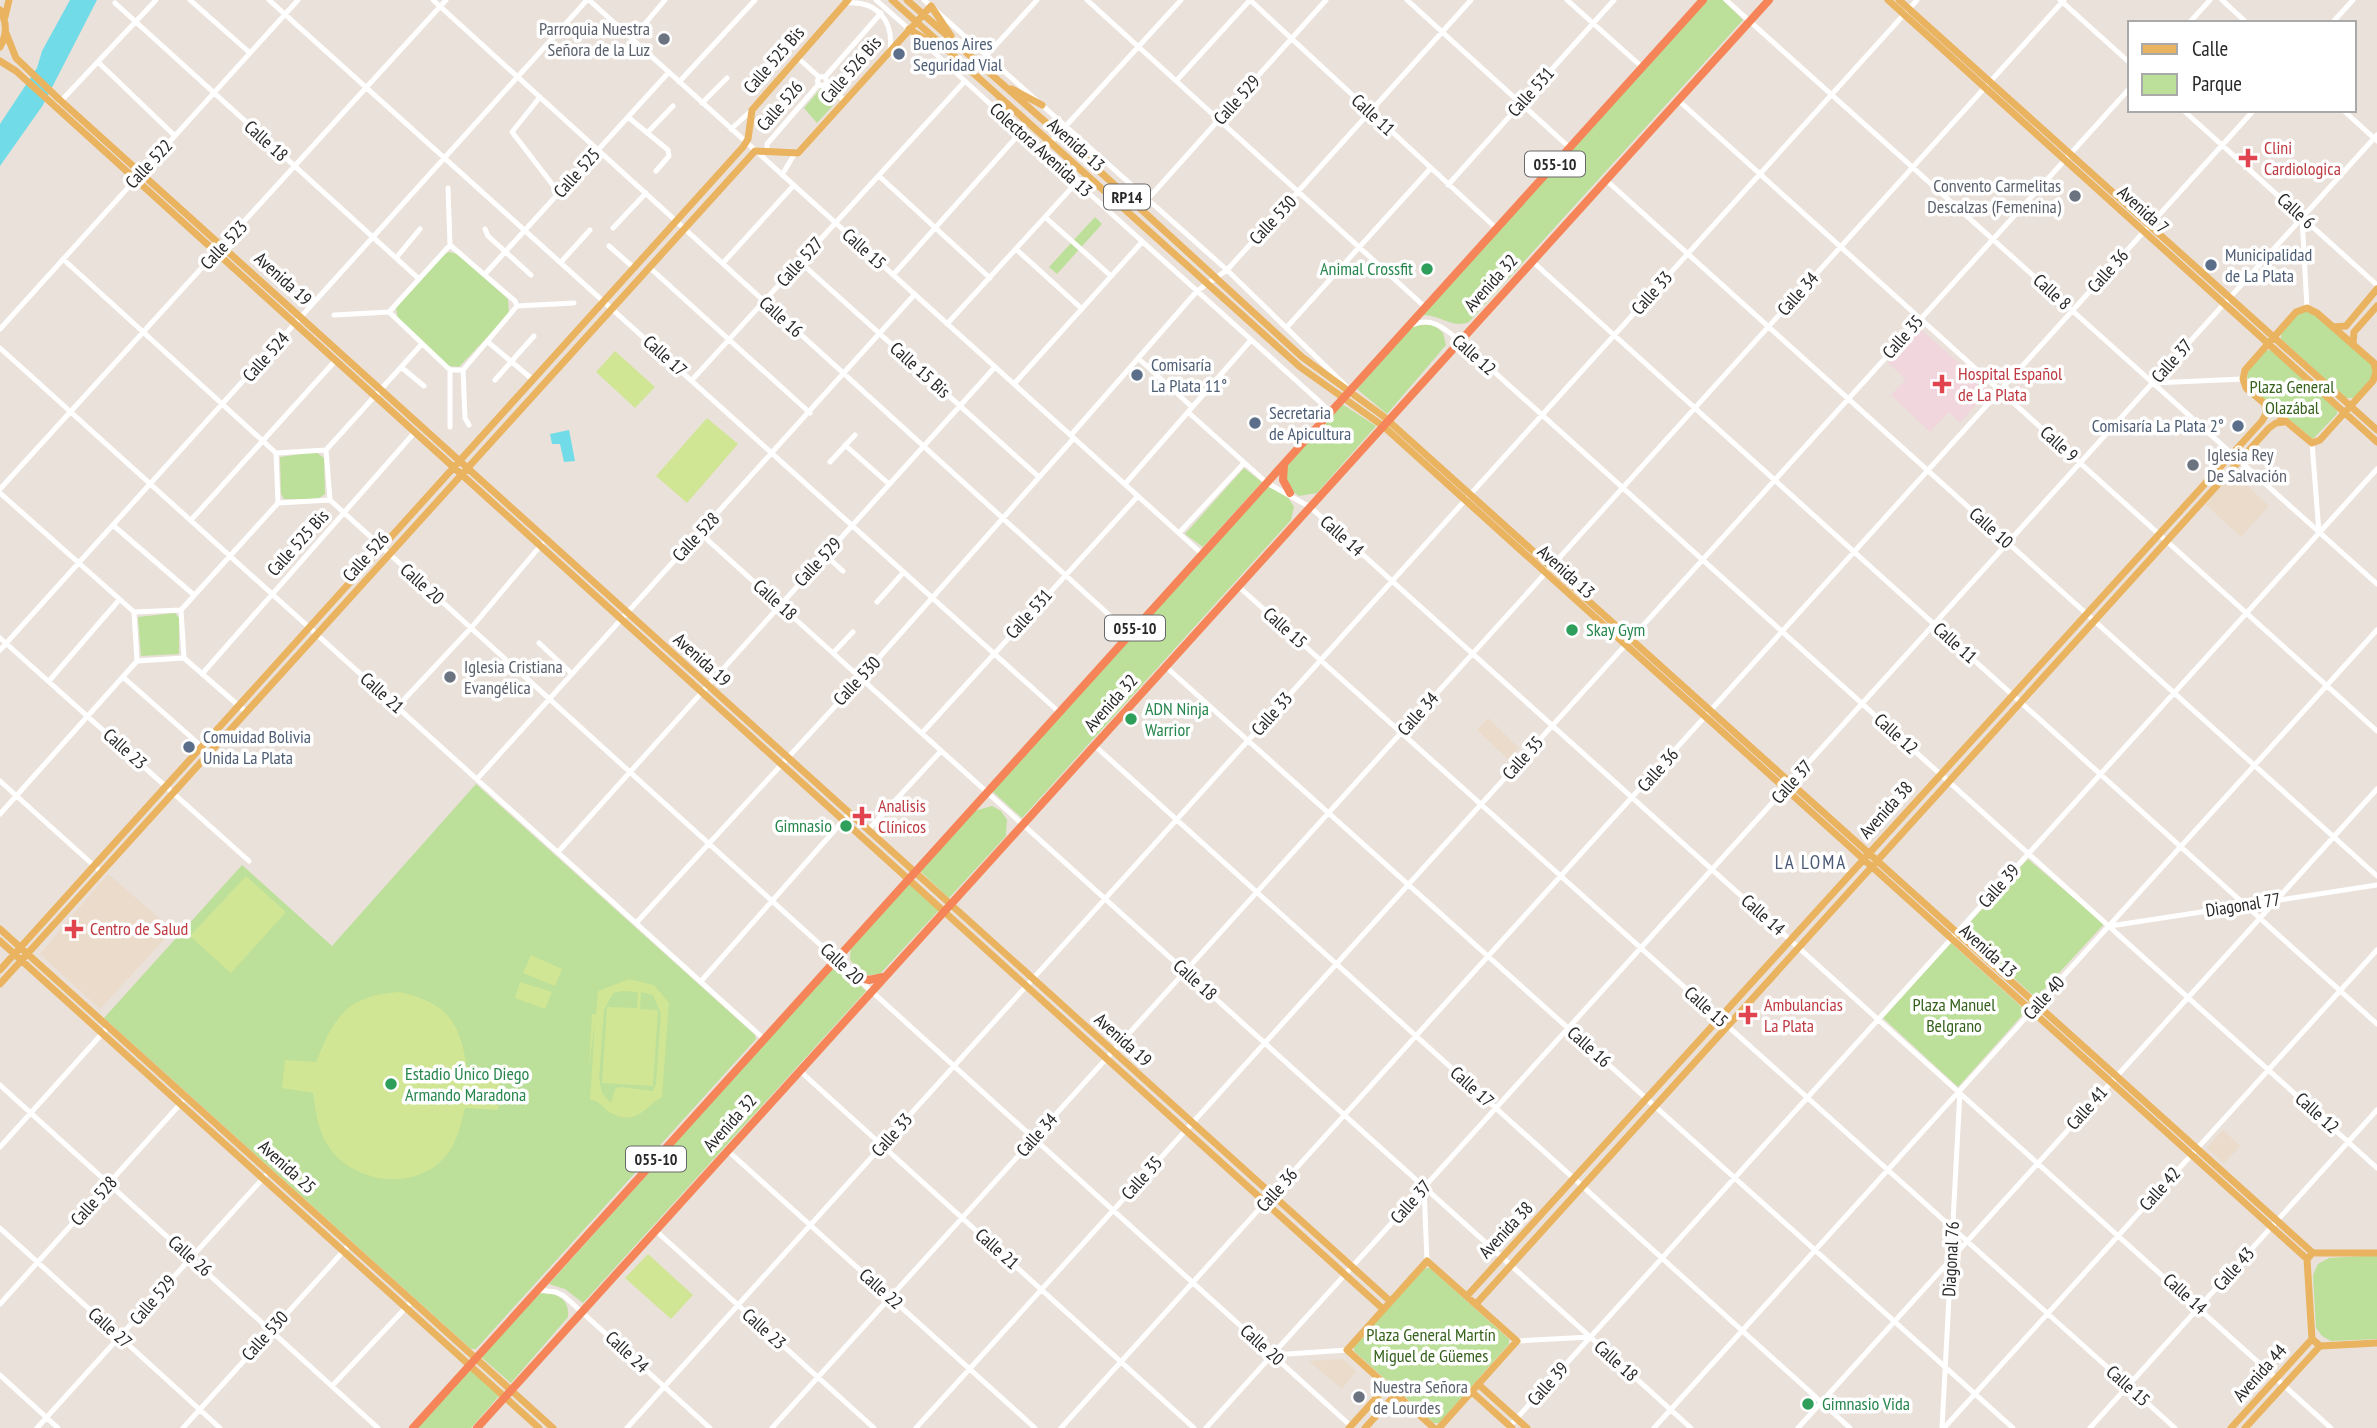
<svg xmlns="http://www.w3.org/2000/svg" width="2377" height="1428" font-family="'PT Sans Narrow',sans-serif">
	<style>
		.education { fill: #ebdbca }
		.medical { fill: #f1d7dd }
		.green { fill: #bcdf99 }
		.pitch { fill: #d0e695; fill-rule: evenodd }
		.water { fill: #71dce8 }
		.lines { fill: none; stroke-linecap: round; stroke-linejoin: round }
		.minor { stroke: #fff; stroke-width: 5 }
		.major { stroke: #e9b360; stroke-width: 7 }
		.highway { stroke: #f68459; stroke-width: 8 }
		.worship-dot { fill: #6b7280; stroke: #fff; stroke-width: 2.5 }
		.service-dot { fill: #5c6f8a; stroke: #fff; stroke-width: 2.5 }
		.health-dot { fill: #e0444e; stroke: #fff; stroke-width: 2.5 }
		.leisure-dot { fill: #2e9e5b; stroke: #fff; stroke-width: 2.5 }
		.labels { text-anchor: middle; stroke-width: 7; stroke-linejoin: round; paint-order: stroke }
		.shield { fill: #fff; stroke: #686868; stroke-width: 2 }
		.shield-label { font-size: 16px; font-weight: bold; fill: #282828 }
		.worship-label { font-size: 18px; fill: #5b616d; stroke: #fff; text-anchor: start }
		.service-label { font-size: 18px; fill: #4e5e75; stroke: #fff; text-anchor: start }
		.street-label { font-size: 18px; fill: #282828; stroke: #fff }
		.health-label { font-size: 18px; fill: #be3a42; stroke: #fff; text-anchor: start }
		.leisure-label { font-size: 18px; fill: #27864d; stroke: #fff; text-anchor: start }
		.park-label { font-size: 18px; fill: #36611c; stroke: #fff }
		.neighbourhood-label { font-size: 19px; letter-spacing: 2px; fill: #4b5a76; stroke: #fff }
	</style>
	<rect width="100%" height="100%" fill="#eae1da"/>
	<path class="education" d="M2234,473l35,33 -28,31 -36,-33z
		M1488,718l31,30 -11,11 -31,-29z
		M108,874l65,56 -73,79 -60,-55z
		M2223,1130l17,16 -16,17 -17,-15z
		M1343,1359l13,12 -14,18 -33,-28z"/>
	<path class="medical" d="M1919,328l70,61 -29,34 -11,-11 -19,20 -39,-37 15,-16 -18,-16z"/>
	<path class="green" d="M1706,0h17l20,20 -274,302c-18,7 -27,-7 -46,-7z
		M822,87l16,13 -21,23 -13,-15z
		M1095,217l7,7 -45,50 -8,-7z
		M449,252l8,2 51,45 1,15 -50,53 -10,-1 -51,-46 -2,-12 46,-53z
		M2313,311l59,53 1,12 -19,22h-8l-65,-59v-7l18,-20z
		M1414,324l20,1 9,8 3,12 -59,69 -30,-25z
		M2271,350l66,59v5l-24,25 -65,-53 -1,-17 17,-18z
		M1342,404l34,22 -59,67 -18,3c-12,-8 -17,-14 -13,-29z
		M316,452l8,6 1,36 -7,5h-34l-3,-5 -1,-37z
		M1244,468l18,14 -59,65 -18,-13z
		M1267,486l20,10 7,11 -3,13 -269,298 -30,-27z
		M175,613l4,5v36l-38,2 -3,-39z
		M476,784l279,251 1,4 -280,310h-5l-367,-331 138,-153 90,81z
		M992,806l9,5 6,9 -1,16 -57,62 -29,-27 54,-60z
		M2028,859l76,65 -68,74 -74,-67z
		M909,884l30,26 -59,64 -19,2 -11,-17 1,-12z
		M1951,943l75,68 -68,76 -75,-69z
		M836,964l30,27 -283,312 -18,-14 -16,-5z
		M2377,1255v84l-46,2 -9,-5 -6,-8 -3,-53 5,-11 11,-6z
		M1425,1268h5l79,71v5l-70,79h-5l-80,-72v-6z
		M542,1293c16,0 28,7 26,24l-57,66 -30,-26 55,-61z
		M470,1369l29,27 -28,32h-55z"/>
	<path class="pitch" d="M615,351l40,36 -20,21 -39,-36z
		M707,418l31,26 -51,59 -31,-27z
		M246,876l40,36 -55,61 -41,-37z
		M531,955l31,14 -7,17 -32,-13z
		M629,979l25,6 15,18 -7,94c-17,9 -26,32 -54,14 -7,-5 -9,-11 -18,-11l5,-78 -6,45 3,-53h4l2,-23zM623,991l15,1 -1,16 -30,-1 -5,76 51,3 5,-76 -18,-1 1,-17 12,3 8,19 -5,70 -3,7 -33,-4 -5,2 -4,14 -9,-10 -3,-15 5,-68 9,-17z
		M520,982l32,10 -7,17 -30,-11z
		M400,992c53,12 62,36 68,85l32,4 -2,29 -33,-2c-4,15 -7,32 -17,45 -29,40 -96,32 -121,-9 -10,-16 -11,-33 -14,-51l-31,-5 3,-28 31,2c18,-45 31,-67 84,-70z
		M648,1254l45,41 -22,24 -46,-41z"/>
	<path class="water" d="M70,0h27l-54,105 -43,61v-42l37,-56 5,-17z
		M569,430l6,31 -11,1 -4,-18h-8l-2,-10z"/>
	<g class="lines">
		<path class="minor" d="M190,0l60,53
			M269,0l790,712
			M433,0l696,633
			M589,0l613,554
			M876,0l34,30
			M924,0l303,270 119,116
			M1087,0l338,307
			M1250,0l247,229
			M1407,0l163,148
			M1567,0l75,67
			M1726,0l651,584
			M2060,0l70,63
			M2222,0l25,23
			M115,3l303,275
			M846,3c30,-3 48,17 44,47
			M2189,23l21,-23
			M2332,23l21,-23
			M917,37l96,88
			M632,39l33,-39
			M986,56l51,-56
			M798,58l21,19
			M98,62l77,74
			M817.5 81a4.5 4.5 0 1 1 9 0a4.5 4.5 0 1 1-9 0Z
			M825,77l56,-64
			M1177,80l73,-80
			M679,82l76,-82
			M825,84l20,17
			M540,97l-28,35 47,61
			M1678,100l699,631
			M60,102l96,-102
			M702,103l25,-25
			M2183,110l194,175
			M2343,110l34,31
			M628,117l40,33 1,6 -13,15
			M731,129l21,-19
			M1020,131l311,281
			M647,133l26,-27
			M767,149v-5l52,-60
			M1043,151l138,-151
			M782,175l13,-22
			M879,176l111,102
			M1606,180l771,696
			M1448,185l166,-185
			M448,188l2,57
			M1147,200l179,-200
			M1045,217l66,59
			M2302,217l5,91
			M613,228l33,-35
			M485,229l3,7 43,39
			M450,245l65,56 2,5 -54,64h-13l-61,-58z
			M609,246l25,22
			M1016,249l66,60
			M396,258l24,-29
			M63,259l213,194
			M1532,261l845,763
			M561,262l29,-32
			M800,262l239,215
			M723,263l71,-78
			M649,267l161,146
			M485,274l184,-202
			M893,275l128,-143
			M517,306l57,-3
			M334,315l55,-3
			M947,324l130,-142
			M1412,325c20,-9 33,4 48,16l917,827
			M1287,327l143,-158
			M0,329l298,-329
			M488,342l44,37
			M0,348l764,691
			M1139,359l53,48
			M401,367l23,19
			M463,370l2,48 4,7
			M495,380l39,-44
			M692,380l273,-299
			M2153,383l90,-4
			M1014,384l128,-142
			M1188,412l79,71 43,24 1021,921
			M450,427v-57
			M1071,435l126,-144 30,-21 244,-270
			M2312,443l7,90
			M845,445l44,39
			M326,450l4,50 -52,3 -2,-50z
			M326,450l95,-105
			M830,462l25,-27
			M1125,484l126,-144
			M0,489l446,-489
			M0,493l134,119
			M330,500l1022,927
			M191,520l144,-159
			M114,526l80,69
			M700,533l991,895
			M1179,533l65,-70
			M825,555l18,16
			M1238,586l937,842
			M877,602l26,-29
			M181,610l3,48 -47,3 -3,-49z
			M181,610l97,-107
			M0,638l249,223
			M539,643l33,31
			M0,650l587,-650
			M833,653l20,-21
			M184,658l62,54
			M1165,666l848,762
			M202,674l213,-242
			M123,677l86,76
			M49,681l70,-81
			M398,706l73,-78 71,-84
			M922,733l216,-237
			M1094,745l756,683
			M477,779l438,-485
			M0,781l101,91
			M0,814l137,-153
			M868,830l73,-79
			M558,852l437,-485
			M637,922l224,-244 213,-240
			M2110,926l267,-41
			M702,980l147,-166
			M800,1071l394,357
			M0,1085l378,343
			M0,1147l109,-121
			M727,1150l308,278
			M1424,1187l3,74
			M0,1228l220,200
			M655,1230l219,198
			M538,1290l18,2 8,4 146,132
			M0,1304l182,-202
			M1517,1341l73,-4
			M1273,1355l74,-5
			M0,1375l58,53
			M332,1386l80,-85
			M37,1428l228,-252
			M183,1428l166,-183
			M627,1428l1290,-1428
			M772,1428l1292,-1428
			M916,1428l1214,-1340
			M1061,1428l1193,-1318
			M1206,1428l1171,-1293
			M1508,1428l869,-959
			M1654,1428l723,-798
			M1798,1428l579,-639
			M1942,1428l18,-337
			M1944,1428l433,-478
			M2090,1428l287,-318"/>
		<path class="major" d="M892,0l408,367 83,59 924,833
			M907,0l152,134 243,223 81,59 930,837
			M1888,0l489,442
			M1899,0l478,430
			M0,10c7,12 7,25 0,37
			M5,17l4,-17
			M909,29l32,20
			M6,33l10,25 45,43 1329,1200
			M0,61l16,10 1367,1238
			M1012,89l30,16
			M999,102l22,30
			M2307,308l10,5 57,50 2,9 -3,9 -53,59 -8,3 -66,-55 -3,-9 2,-9 51,-58z
			M2333,327l13,-1 31,-37
			M2353,344l1,-12 23,-26
			M0,929l553,499
			M0,941l539,487
			M0,970l743,-823 5,-8 4,-29 96,-110
			M0,984l755,-833 43,2 133,-147 20,30
			M2313,1253h64
			M2310,1256l-3,3 5,80 8,7 57,-3
			M1467,1296l795,-875 4,-7 -1,-9
			M1476,1304l793,-876 7,-5 8,-1
			M1478,1384l49,44
			M1472,1392l40,36
			M1349,1428l38,-42
			M1365,1428l31,-34
			M1434,1428l-87,-78 80,-89 90,80 -78,87
			M2231,1428l81,-89
			M2245,1428l75,-82"/>
		<path class="highway" d="M1284,465l-1,15 7,13
			M856,977l13,3 14,-3
			M413,1428l1290,-1428
			M477,1428l1292,-1428"/>
	</g>
	<g class="worship-dot">
		<circle cx="664" cy="39" r="7"/>
		<circle cx="2075" cy="196" r="7"/>
		<circle cx="2193" cy="465" r="7"/>
		<circle cx="450" cy="677" r="7"/>
		<circle cx="1359" cy="1397" r="7"/>
	</g>
	<g class="service-dot">
		<circle cx="899" cy="54" r="7"/>
		<circle cx="2211" cy="265" r="7"/>
		<circle cx="1137" cy="375" r="7"/>
		<circle cx="1255" cy="423" r="7"/>
		<circle cx="2238" cy="426" r="7"/>
		<circle cx="189" cy="747" r="7"/>
	</g>
	<g class="health-dot">
		<path d="M2244.5 147.5h7v7h7v7h-7v7h-7v-7h-7v-7h7z"/>
		<path d="M1938.5 373.5h7v7h7v7h-7v7h-7v-7h-7v-7h7z"/>
		<path d="M858.5 805.5h7v7h7v7h-7v7h-7v-7h-7v-7h7z"/>
		<path d="M70.5 918.5h7v7h7v7h-7v7h-7v-7h-7v-7h7z"/>
		<path d="M1744.5 1004.5h7v7h7v7h-7v7h-7v-7h-7v-7h7z"/>
	</g>
	<g class="leisure-dot">
		<circle cx="1427" cy="269" r="7"/>
		<circle cx="1572" cy="630" r="7"/>
		<circle cx="1131" cy="719" r="7"/>
		<circle cx="846" cy="826" r="7"/>
		<circle cx="391" cy="1084" r="7"/>
		<circle cx="1808" cy="1404" r="7"/>
	</g>
	<g class="labels">
		<g class="shield">
			<rect x="1525" y="151.5" width="60" height="25" rx="5"/>
			<rect x="1104" y="184.5" width="46" height="25" rx="5"/>
			<rect x="1105" y="615.5" width="60" height="25" rx="5"/>
			<rect x="626" y="1146.5" width="60" height="25" rx="5"/>
		</g>
		<g class="shield-label">
			<text x="1555" y="170">055-10</text>
			<text x="1127" y="203">RP14</text>
			<text x="1135" y="634">055-10</text>
			<text x="656" y="1165">055-10</text>
		</g>
		<g class="worship-label">
			<text x="650" y="35" text-anchor="end">Parroquia Nuestra<tspan x="650" dy="21">Señora de la Luz</tspan></text>
			<text x="2061" y="192" text-anchor="end">Convento Carmelitas<tspan x="2061" dy="21">Descalzas (Femenina)</tspan></text>
			<text x="2207" y="461">Iglesia Rey<tspan x="2207" dy="21">De Salvación</tspan></text>
			<text x="464" y="673">Iglesia Cristiana<tspan x="464" dy="21">Evangélica</tspan></text>
			<text x="1373" y="1393">Nuestra Señora<tspan x="1373" dy="21">de Lourdes</tspan></text>
		</g>
		<g class="service-label">
			<text x="913" y="50">Buenos Aires<tspan x="913" dy="21">Seguridad Vial</tspan></text>
			<text x="2225" y="261">Municipalidad<tspan x="2225" dy="21">de La Plata</tspan></text>
			<text x="1151" y="371">Comisaría<tspan x="1151" dy="21">La Plata 11°</tspan></text>
			<text x="1269" y="419">Secretaria<tspan x="1269" dy="21">de Apicultura</tspan></text>
			<text x="2224" y="432" text-anchor="end">Comisaría La Plata 2°</text>
			<text x="203" y="743">Comuidad Bolivia<tspan x="203" dy="21">Unida La Plata</tspan></text>
		</g>
		<g class="street-label">
			<text transform="translate(774 60) rotate(-49)" y="6">Calle 525 Bis</text>
			<text transform="translate(851 70) rotate(-49)" y="6">Calle 526 Bis</text>
			<text transform="translate(1531 92) rotate(-48)" y="6">Calle 531</text>
			<text transform="translate(1237 100) rotate(-48)" y="6">Calle 529</text>
			<text transform="translate(780 106) rotate(-49)" y="6">Calle 526</text>
			<text transform="translate(1373 115) rotate(43)" y="6">Calle 11</text>
			<text transform="translate(266 141) rotate(42)" y="6">Calle 18</text>
			<text transform="translate(1076 145) rotate(42)" y="6">Avenida 13</text>
			<text transform="translate(1041 150) rotate(42)" y="6">Colectora Avenida 13</text>
			<text transform="translate(149 164) rotate(-47)" y="6">Calle 522</text>
			<text transform="translate(577 173) rotate(-48)" y="6">Calle 525</text>
			<text transform="translate(2143 210) rotate(42)" y="6">Avenida 7</text>
			<text transform="translate(2296 211) rotate(42)" y="6">Calle 6</text>
			<text transform="translate(1273 220) rotate(-47)" y="6">Calle 530</text>
			<text transform="translate(224 245) rotate(-47)" y="6">Calle 523</text>
			<text transform="translate(864 249) rotate(42)" y="6">Calle 15</text>
			<text transform="translate(800 262) rotate(-48)" y="6">Calle 527</text>
			<text transform="translate(2108 271) rotate(-48)" y="6">Calle 36</text>
			<text transform="translate(283 279) rotate(42)" y="6">Avenida 19</text>
			<text transform="translate(1491 283) rotate(-48)" y="6">Avenida 32</text>
			<text transform="translate(2052 292) rotate(42)" y="6">Calle 8</text>
			<text transform="translate(1652 293) rotate(-48)" y="6">Calle 33</text>
			<text transform="translate(1798 294) rotate(-48)" y="6">Calle 34</text>
			<text transform="translate(781 317) rotate(42)" y="6">Calle 16</text>
			<text transform="translate(1903 337) rotate(-48)" y="6">Calle 35</text>
			<text transform="translate(1474 355) rotate(42)" y="6">Calle 12</text>
			<text transform="translate(665 356) rotate(42)" y="6">Calle 17</text>
			<text transform="translate(266 357) rotate(-48)" y="6">Calle 524</text>
			<text transform="translate(2172 361) rotate(-48)" y="6">Calle 37</text>
			<text transform="translate(920 370) rotate(42)" y="6">Calle 15 Bis</text>
			<text transform="translate(2059 444) rotate(42)" y="6">Calle 9</text>
			<text transform="translate(1991 528) rotate(42)" y="6">Calle 10</text>
			<text transform="translate(1342 536) rotate(42)" y="6">Calle 14</text>
			<text transform="translate(696 537) rotate(-47)" y="6">Calle 528</text>
			<text transform="translate(298 543) rotate(-48)" y="6">Calle 525 Bis</text>
			<text transform="translate(366 557) rotate(-48)" y="6">Calle 526</text>
			<text transform="translate(818 562) rotate(-47)" y="6">Calle 529</text>
			<text transform="translate(1566 572) rotate(42)" y="6">Avenida 13</text>
			<text transform="translate(422 584) rotate(42)" y="6">Calle 20</text>
			<text transform="translate(775 600) rotate(42)" y="6">Calle 18</text>
			<text transform="translate(1029 614) rotate(-48)" y="6">Calle 531</text>
			<text transform="translate(1285 628) rotate(42)" y="6">Calle 15</text>
			<text transform="translate(1955 643) rotate(42)" y="6">Calle 11</text>
			<text transform="translate(702 660) rotate(42)" y="6">Avenida 19</text>
			<text transform="translate(857 681) rotate(-47)" y="6">Calle 530</text>
			<text transform="translate(382 693) rotate(42)" y="6">Calle 21</text>
			<text transform="translate(1111 703) rotate(-48)" y="6">Avenida 32</text>
			<text transform="translate(1272 714) rotate(-48)" y="6">Calle 33</text>
			<text transform="translate(1418 714) rotate(-48)" y="6">Calle 34</text>
			<text transform="translate(1896 734) rotate(42)" y="6">Calle 12</text>
			<text transform="translate(125 749) rotate(42)" y="6">Calle 23</text>
			<text transform="translate(1523 758) rotate(-48)" y="6">Calle 35</text>
			<text transform="translate(1658 770) rotate(-48)" y="6">Calle 36</text>
			<text transform="translate(1792 782) rotate(-48)" y="6">Calle 37</text>
			<text transform="translate(1886 810) rotate(-48)" y="6">Avenida 38</text>
			<text transform="translate(1999 886) rotate(-48)" y="6">Calle 39</text>
			<text transform="translate(2243 905) rotate(-9)" y="6">Diagonal 77</text>
			<text transform="translate(1763 915) rotate(42)" y="6">Calle 14</text>
			<text transform="translate(1988 951) rotate(42)" y="6">Avenida 13</text>
			<text transform="translate(842 964) rotate(43)" y="6">Calle 20</text>
			<text transform="translate(1195 980) rotate(42)" y="6">Calle 18</text>
			<text transform="translate(2044 998) rotate(-48)" y="6">Calle 40</text>
			<text transform="translate(1706 1007) rotate(42)" y="6">Calle 15</text>
			<text transform="translate(1123 1040) rotate(42)" y="6">Avenida 19</text>
			<text transform="translate(1589 1047) rotate(42)" y="6">Calle 16</text>
			<text transform="translate(1472 1087) rotate(42)" y="6">Calle 17</text>
			<text transform="translate(2087 1108) rotate(-48)" y="6">Calle 41</text>
			<text transform="translate(2317 1113) rotate(42)" y="6">Calle 12</text>
			<text transform="translate(730 1123) rotate(-48)" y="6">Avenida 32</text>
			<text transform="translate(892 1135) rotate(-48)" y="6">Calle 33</text>
			<text transform="translate(1037 1135) rotate(-48)" y="6">Calle 34</text>
			<text transform="translate(287 1167) rotate(42)" y="6">Avenida 25</text>
			<text transform="translate(1142 1178) rotate(-48)" y="6">Calle 35</text>
			<text transform="translate(2160 1189) rotate(-48)" y="6">Calle 42</text>
			<text transform="translate(1277 1190) rotate(-48)" y="6">Calle 36</text>
			<text transform="translate(94 1201) rotate(-48)" y="6">Calle 528</text>
			<text transform="translate(1411 1202) rotate(-48)" y="6">Calle 37</text>
			<text transform="translate(1506 1230) rotate(-47)" y="6">Avenida 38</text>
			<text transform="translate(997 1249) rotate(42)" y="6">Calle 21</text>
			<text transform="translate(190 1256) rotate(42)" y="6">Calle 26</text>
			<text transform="translate(1951 1259) rotate(-87)" y="6">Diagonal 76</text>
			<text transform="translate(2234 1269) rotate(-48)" y="6">Calle 43</text>
			<text transform="translate(881 1289) rotate(42)" y="6">Calle 22</text>
			<text transform="translate(2185 1294) rotate(42)" y="6">Calle 14</text>
			<text transform="translate(153 1300) rotate(-49)" y="6">Calle 529</text>
			<text transform="translate(110 1328) rotate(42)" y="6">Calle 27</text>
			<text transform="translate(764 1329) rotate(42)" y="6">Calle 23</text>
			<text transform="translate(265 1336) rotate(-48)" y="6">Calle 530</text>
			<text transform="translate(1262 1345) rotate(42)" y="6">Calle 20</text>
			<text transform="translate(627 1352) rotate(43)" y="6">Calle 24</text>
			<text transform="translate(1616 1361) rotate(42)" y="6">Calle 18</text>
			<text transform="translate(2260 1373) rotate(-48)" y="6">Avenida 44</text>
			<text transform="translate(1548 1384) rotate(-48)" y="6">Calle 39</text>
			<text transform="translate(2128 1386) rotate(42)" y="6">Calle 15</text>
		</g>
		<g class="health-label">
			<text x="2264" y="154">Clini<tspan x="2264" dy="21">Cardiologica</tspan></text>
			<text x="1958" y="380">Hospital Español<tspan x="1958" dy="21">de La Plata</tspan></text>
			<text x="878" y="812">Analisis<tspan x="878" dy="21">Clínicos</tspan></text>
			<text x="90" y="935">Centro de Salud</text>
			<text x="1764" y="1011">Ambulancias<tspan x="1764" dy="21">La Plata</tspan></text>
		</g>
		<g class="leisure-label">
			<text x="1413" y="275" text-anchor="end">Animal Crossfit</text>
			<text x="1586" y="636">Skay Gym</text>
			<text x="1145" y="715">ADN Ninja<tspan x="1145" dy="21">Warrior</tspan></text>
			<text x="832" y="832" text-anchor="end">Gimnasio</text>
			<text x="405" y="1080">Estadio Único Diego<tspan x="405" dy="21">Armando Maradona</tspan></text>
			<text x="1822" y="1410">Gimnasio Vida</text>
		</g>
		<g class="park-label">
			<text x="2292" y="393">Plaza General<tspan x="2292" dy="21">Olazábal</tspan></text>
			<text x="1954" y="1011">Plaza Manuel<tspan x="1954" dy="21">Belgrano</tspan></text>
			<text x="1431" y="1341">Plaza General Martín<tspan x="1431" dy="21">Miguel de Güemes</tspan></text>
		</g>
		<g class="neighbourhood-label">
			<text x="1811" y="869">LA LOMA</text>
		</g>
	</g>
	<rect x="2128" y="21" width="228" height="91" fill="#ffffff" stroke="#a9a9a9" stroke-width="2"/>
	<rect x="2142" y="44" width="35" height="10" fill="#e9b360" stroke="#a9a9a9" stroke-width="2"/>
	<text x="2192" y="56" font-size="21" fill="#282828">Calle</text>
	<rect x="2142" y="74" width="35" height="21" fill="#bcdf99" stroke="#a9a9a9" stroke-width="2"/>
	<text x="2192" y="91" font-size="21" fill="#282828">Parque</text>
</svg>
